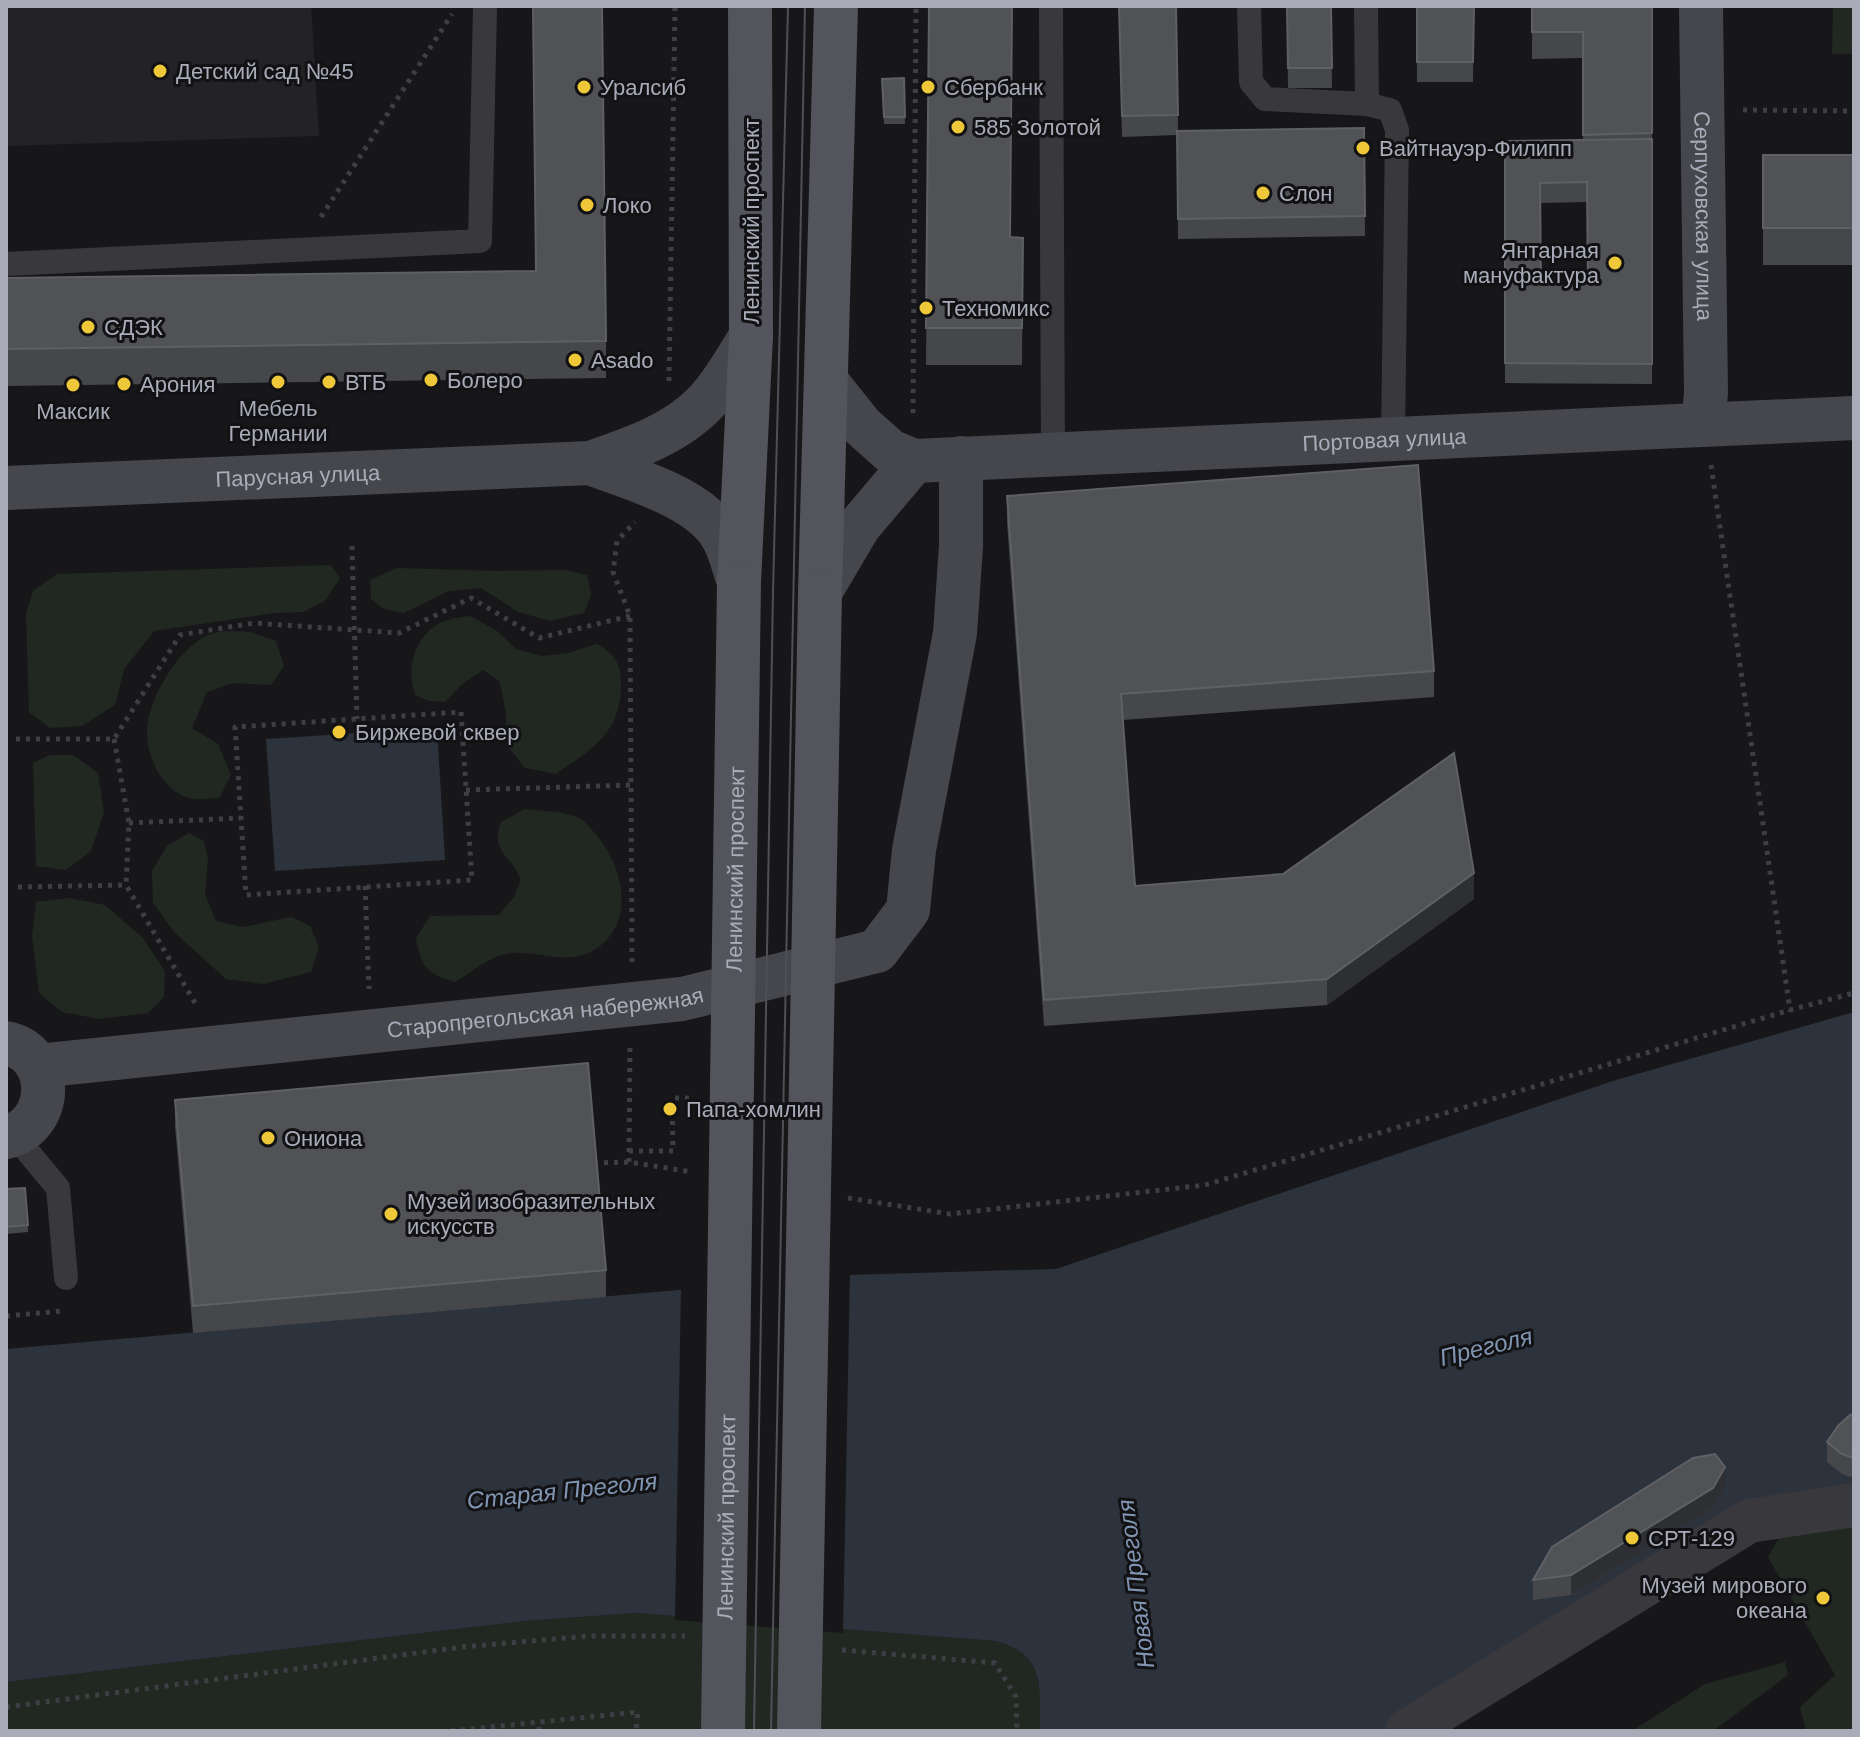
<svg xmlns="http://www.w3.org/2000/svg" width="1860" height="1737" font-family="Helvetica,sans-serif">
	<style>
		.built { fill: #232325 }
		.green { fill: #212822 }
		.water { fill: #2d333c }
		.pier { fill: #171719 }
		.lines { fill: none; stroke-linecap: round; stroke-linejoin: round }
		.path { stroke: #3e3f44; stroke-width: 5; stroke-dasharray: 4 6; stroke-linecap: butt }
		.lane { stroke: #38383d; stroke-width: 24 }
		.street { stroke: #38383d; stroke-width: 44 }
		.secondary { stroke: #46474d; stroke-width: 44 }
		.primary { stroke: #54545c; stroke-width: 44 }
		.tram { stroke: #4f5056; stroke-width: 2 }
		.primary-bridge { stroke: #54545c; stroke-width: 44 }
		.wall { fill: #45474a; fill-rule: evenodd }
		.shaded-wall { fill: #2e2f32 }
		.building { fill: #505256; stroke: #5e6065; stroke-width: 2; fill-rule: evenodd }
		.poi-dot { fill: #eec839; stroke: #121214; stroke-width: 3 }
		.labels { text-anchor: middle; stroke-width: 6; stroke-linejoin: round; paint-order: stroke }
		.poi-label { font-size: 22px; fill: #a9acb8; stroke: #121214; text-anchor: start }
		.street-label { font-size: 22px; fill: #a9acb8; stroke: #121214 }
		.water-label { font-size: 24px; font-style: italic; fill: #8195b2; stroke: #121214 }
	</style>
	<rect width="100%" height="100%" fill="#171719"/>
	<path class="built" d="M6,6h305l8,130 -313,10z"/>
	<path class="green" d="M1833,6h21v48h-22z
		M331,565l9,13 -15,23 -22,11 -28,1 -121,18 -30,38 -9,36 -33,21 -32,2 -21,-16 -3,-99 7,-22 24,-17z
		M397,568l99,3 70,-1 21,5 4,20 -7,18 -34,8 -32,-9 -37,-24 -32,3 -45,22 -20,-4 -13,-10 -1,-19z
		M470,616l27,15 19,18 27,7 26,-3 27,-9c17,8 25,19 25,38 1,51 -28,66 -65,92l-31,-6 -19,-24v-30l-6,-32 -17,-12 -22,15 -16,17 -16,-1 -14,-6c-10,-27 1,-64 30,-74 8,-3 17,-4 25,-5z
		M251,632l25,9 8,25 -13,19 -38,-2 -26,9 -15,36 26,16 13,31 -12,23c-8,0 -17,2 -25,1 -30,-5 -47,-39 -47,-67 0,-32 34,-90 67,-99 11,-3 26,-1 37,-1z
		M50,755h23l25,18 6,39 -13,39 -25,19 -30,-4 -3,-103z
		M525,809c17,2 38,2 54,9 6,3 10,9 14,13 27,29 45,85 7,115 -33,26 -70,-2 -102,10 -15,6 -29,18 -43,26 -29,-9 -33,-14 -39,-44l14,-22 69,-1 15,-18 7,-17c-10,-25 -31,-28 -20,-58z
		M189,833l15,8 4,19 -3,34 11,27 27,6 48,-10 19,9 9,21 -8,25 -48,12 -37,-5 -51,-46 -22,-30 -1,-32 15,-25z
		M69,898l36,7 38,33 22,33 -1,26 -16,16 -49,6 -37,-7 -23,-19 -7,-57 4,-34z
		M1854,1487v244h-48l-6,-24 35,-32 -67,-118 15,-27z
		M637,1613l359,28c51,14 43,47 44,90h-1034v-49l518,-61z
		M1785,1662l3,13 -75,56h-81l73,-47z"/>
	<path class="water" d="M437,728l8,132 -170,11 -9,-132z
		M1854,1012v475l-117,18 -356,226h-341c-1,-43 7,-76 -44,-90l-359,-28 -113,8 -518,61v-333l843,-74 207,-6 560,-189z"/>
	<path class="pier" d="M850,1271l-7,362 -168,-13 6,-334z"/>
	<g class="lines">
		<path class="path" d="M1743,110l111,1
			M321,217l131,-203
			M669,381l6,-375
			M913,413l3,-407
			M1711,465l79,545 64,-17
			M352,546l5,173
			M461,712l11,168 -226,15 -11,-168z
			M16,739h98l66,-104 74,-12 145,10 72,-35 68,40 91,-22
			M114,739l15,84 -3,62 72,123
			M466,790l165,-5
			M129,823l112,-5
			M365,886l4,103
			M18,887l108,-2
			M632,962l-2,-346 -17,-44 4,-31 18,-19
			M629,1151h44l-1,-53h21
			M629,1162l1,-118
			M594,1163l35,-1 63,10
			M848,1198l102,16 255,-29 585,-175
			M6,1316l56,-5
			M842,1650l153,13 21,34 1,34
			M6,1707l457,-60 125,-11h97
			M451,1731l187,-19 -2,19
			M539,1731v-9"/>
		<path class="lane" d="M1051,6l2,449
			M1249,6l2,76 14,17 102,5 23,6 7,20 -4,309
			M1366,6l1,98
			M6,264l474,-23 5,-235
			M14,1135l44,53 8,90"/>
		<path class="street" d="M1407,1731l342,-210 105,-16"/>
		<g class="secondary">
			<path id="s1" d="M1701,6l5,387 -3,32"/>
			<path id="s2" d="M826,381l36,45 28,25 24,10 940,-43"/>
			<path d="M590,463c41,16 114,35 134,77 7,13 10,29 15,42"/>
			<path id="s3" d="M6,488l584,-25c41,-14 84,-28 115,-60 18,-18 32,-45 46,-67"/>
			<path d="M820,592l39,-66 55,-65"/>
			<path d="M6,1043c50,10 49,83 0,94"/>
			<path id="s4" d="M38,1066l644,-67 195,-48 31,-41 6,-60 41,-217 6,-87v-88"/>
		</g>
		<path class="primary" d="M739,582l12,-246 -1,-330
			M820,592l16,-586"/>
		<path class="tram" d="M754,1731l19,-1140 15,-585
			M771,1731l34,-1725"/>
		<g class="primary-bridge">
			<path id="s5" d="M723,1731l16,-1149"/>
			<path d="M799,1731l21,-1139"/>
		</g>
	</g>
	<path class="wall" d="M929,6l81,231 13,1 -1,127h-96z
		M1119,6h57l2,125 186,-3 1,108 -187,3 -1,-104 -55,2z
		M1287,6h44l1,82h-44z
		M1417,6h57l-1,76h-56z
		M1532,6h120v378l-147,-1v-242l78,-1v-82l-51,1zM1587,202l1,83h-47l-1,-82z
		M904,78l1,46h-21l-2,-45z
		M1763,155h91v110h-91z
		M6,278l600,63v37l-600,8z
		M1007,496l427,175v26l-311,23 12,166 339,13 -147,106 -283,21 -37,-504z
		M175,1100l431,170v27l-413,36 -18,-207z
		M6,1189l22,36v7l-22,2z
		M1854,1414v64l-12,-4 -15,-12v-20z
		M1725,1488l-12,20 -142,87 -38,5v-20z"/>
	<path class="shaded-wall" d="M1474,873v26l-147,106v-26z
		M1725,1467v21l-12,20 -142,87v-20z"/>
	<path class="building" d="M533,6h69l4,335 -600,8v-71l530,-7z
		M929,6h83l-2,231 13,1 -1,90h-96z
		M1119,6h57l2,109 -56,1z
		M1287,6h44l1,62h-44z
		M1417,6h57l-1,56h-56z
		M1532,6h120v127l-69,2v-103h-51z
		M904,78l1,39h-21l-2,-38z
		M1364,128l1,88 -187,3 -1,-88z
		M1652,139v225l-147,-1v-222zM1587,182l1,103h-47l-1,-102z
		M1763,155h91v73h-91z
		M1418,465l16,206 -313,23 14,192 148,-12 171,-121 20,120 -147,106 -283,21 -37,-504z
		M588,1063l18,207 -413,36 -18,-206z
		M25,1188l3,37 -22,2v-38z
		M1854,1414v44l-12,-4 -15,-12 11,-16 12,-11z
		M1715,1454l10,13 -12,21 -142,87 -38,5 19,-33 141,-89z"/>
	<g class="poi-dot">
		<circle cx="160" cy="71" r="8"/>
		<circle cx="584" cy="87" r="8"/>
		<circle cx="928" cy="87" r="8"/>
		<circle cx="958" cy="127" r="8"/>
		<circle cx="1363" cy="148" r="8"/>
		<circle cx="1263" cy="193" r="8"/>
		<circle cx="587" cy="205" r="8"/>
		<circle cx="1615" cy="263" r="8"/>
		<circle cx="926" cy="308" r="8"/>
		<circle cx="88" cy="327" r="8"/>
		<circle cx="575" cy="360" r="8"/>
		<circle cx="431" cy="380" r="8"/>
		<circle cx="278" cy="382" r="8"/>
		<circle cx="329" cy="382" r="8"/>
		<circle cx="124" cy="384" r="8"/>
		<circle cx="73" cy="385" r="8"/>
		<circle cx="339" cy="732" r="8"/>
		<circle cx="670" cy="1109" r="8"/>
		<circle cx="268" cy="1138" r="8"/>
		<circle cx="391" cy="1214" r="8"/>
		<circle cx="1632" cy="1538" r="8"/>
		<circle cx="1823" cy="1598" r="8"/>
	</g>
	<g class="labels">
		<g class="poi-label">
			<text x="176" y="79">Детский сад №45</text>
			<text x="600" y="95">Уралсиб</text>
			<text x="944" y="95">Сбербанк</text>
			<text x="974" y="135">585 Золотой</text>
			<text x="1379" y="156">Вайтнауэр-Филипп</text>
			<text x="1279" y="201">Слон</text>
			<text x="603" y="213">Локо</text>
			<text x="1599" y="258" text-anchor="end">Янтарная<tspan x="1599" dy="25">мануфактура</tspan></text>
			<text x="942" y="316">Техномикс</text>
			<text x="104" y="335">СДЭК</text>
			<text x="591" y="368">Asado</text>
			<text x="447" y="388">Болеро</text>
			<text x="345" y="390">ВТБ</text>
			<text x="140" y="392">Арония</text>
			<text x="278" y="416" text-anchor="middle">Мебель<tspan x="278" dy="25">Германии</tspan></text>
			<text x="73" y="419" text-anchor="middle">Максик</text>
			<text x="355" y="740">Биржевой сквер</text>
			<text x="686" y="1117">Папа-хомлин</text>
			<text x="284" y="1146">Ониона</text>
			<text x="407" y="1209">Музей изобразительных<tspan x="407" dy="25">искусств</tspan></text>
			<text x="1648" y="1546">СРТ-129</text>
			<text x="1807" y="1593" text-anchor="end">Музей мирового<tspan x="1807" dy="25">океана</tspan></text>
		</g>
		<g class="street-label">
			<text dy="8" stroke="none"><textPath href="#s1" startOffset="210">Серпуховская улица</textPath></text>
			<text transform="translate(751 221) rotate(-90)" y="8">Ленинский проспект</text>
			<text dy="8" stroke="none"><textPath href="#s2" startOffset="592">Портовая улица</textPath></text>
			<text dy="8" stroke="none"><textPath href="#s3" startOffset="292">Парусная улица</textPath></text>
			<text dy="8" stroke="none"><textPath href="#s5" startOffset="862">Ленинский проспект</textPath></text>
			<text dy="8" stroke="none"><textPath href="#s4" startOffset="510">Старопрегольская набережная</textPath></text>
			<text dy="8" stroke="none"><textPath href="#s5" startOffset="214">Ленинский проспект</textPath></text>
		</g>
		<g class="water-label">
			<text transform="translate(1486 1347) rotate(-14)" y="8">Преголя</text>
			<text transform="translate(562 1491) rotate(-6)" y="8">Старая Преголя</text>
			<text transform="translate(1136 1584) rotate(-97)" y="8">Новая Преголя</text>
		</g>
	</g>
	<rect width="1860" height="1737" fill="none" stroke="#a9acb8" stroke-width="16"/>
</svg>
